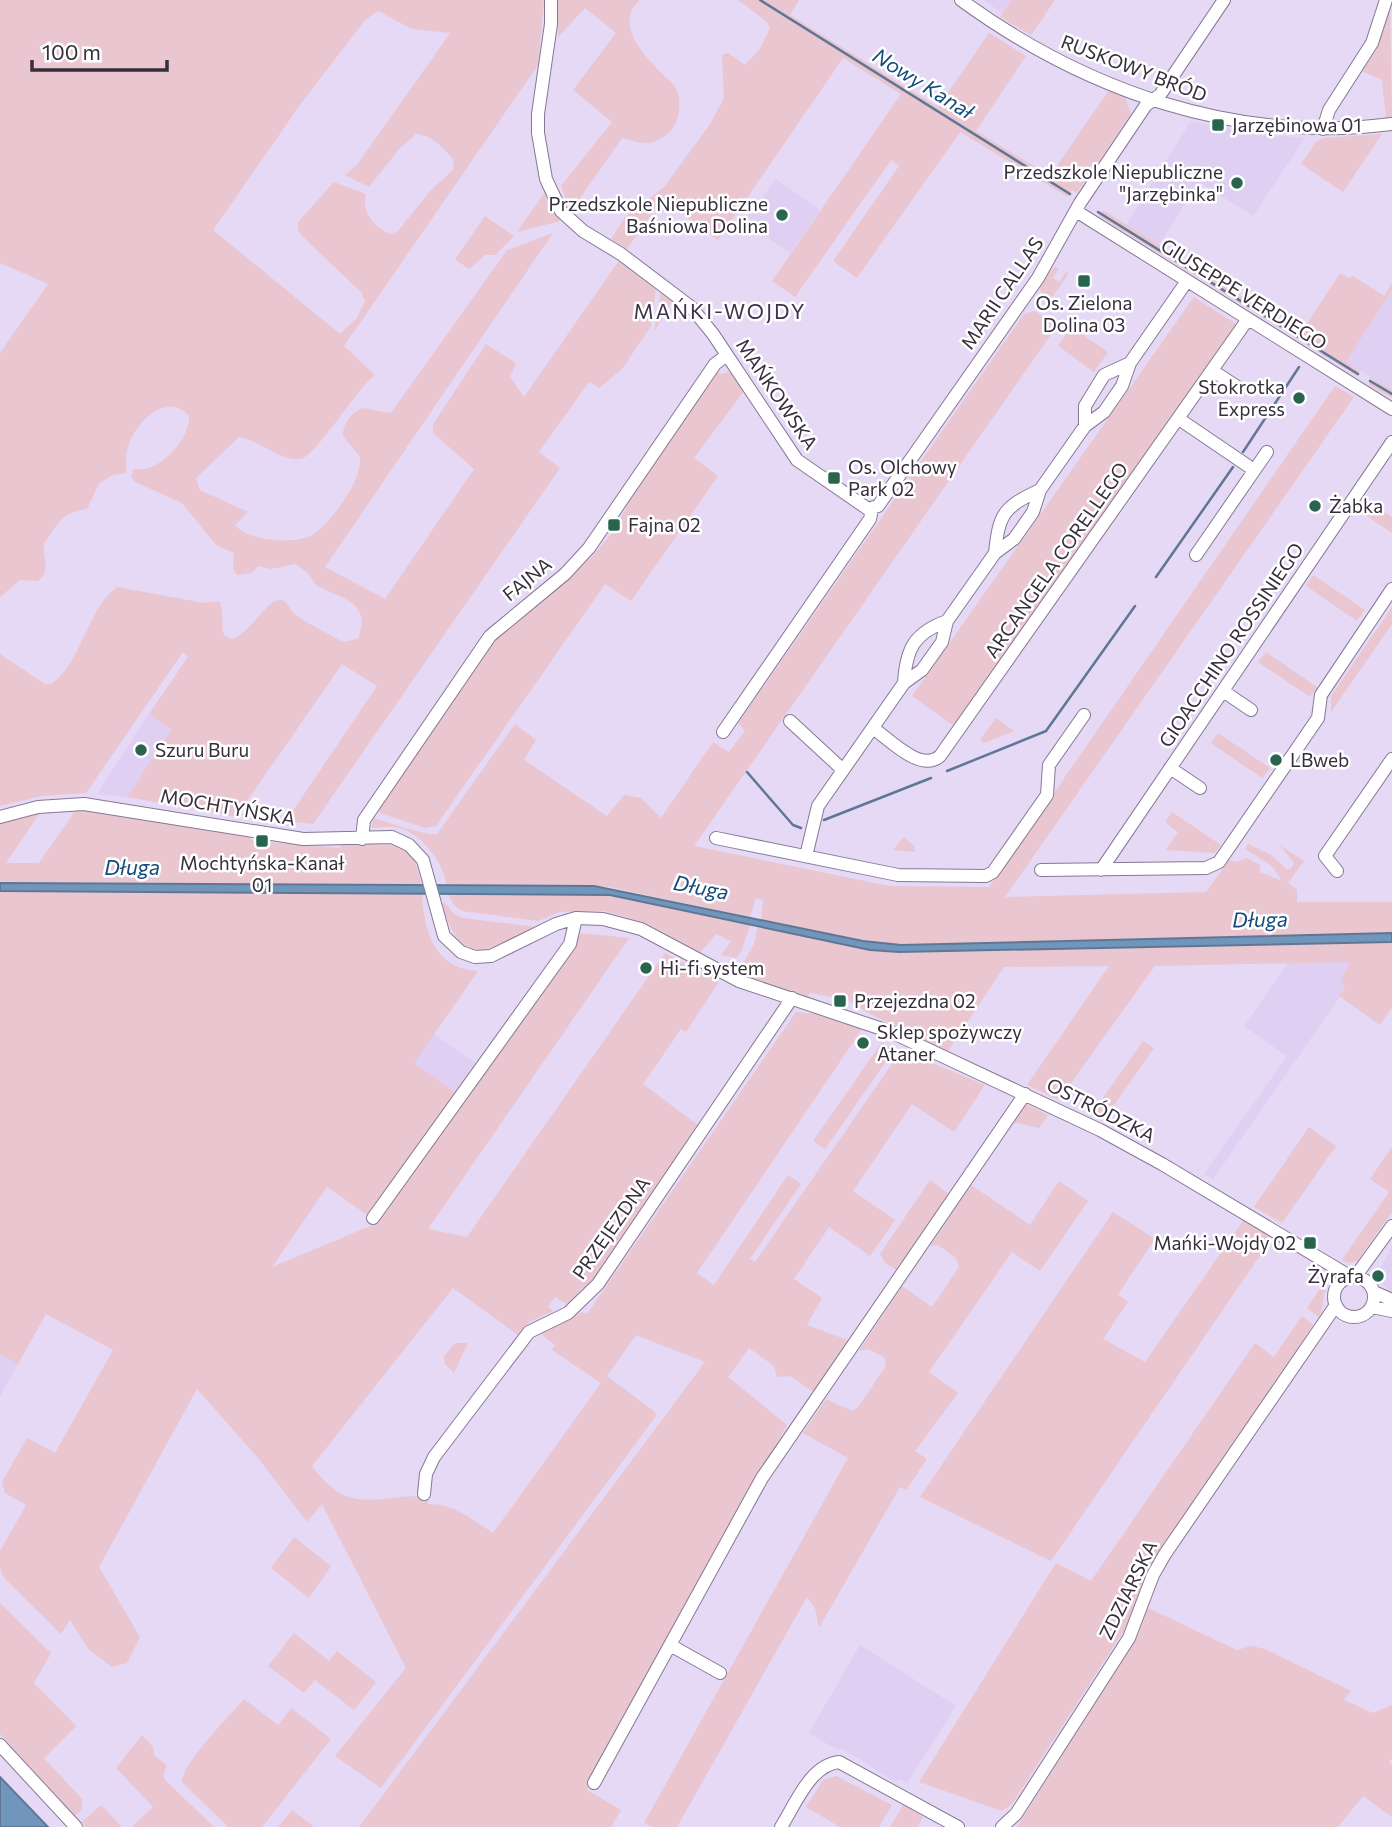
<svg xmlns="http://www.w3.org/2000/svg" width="1392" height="1827" font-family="Commissioner,sans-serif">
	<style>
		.built { fill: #decff3 }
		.green { fill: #e9c6d0; fill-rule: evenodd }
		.water { fill: #7196bb; stroke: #5f7795; stroke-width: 2 }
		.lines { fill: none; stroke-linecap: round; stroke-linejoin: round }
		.stream { stroke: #5f7795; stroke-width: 2.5 }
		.minor-casing { stroke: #857994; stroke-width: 14 }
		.minor { stroke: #fff; stroke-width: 12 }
		.poi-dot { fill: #29644e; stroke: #fff; stroke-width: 2.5 }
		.labels { text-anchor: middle; stroke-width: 5; stroke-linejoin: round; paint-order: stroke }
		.street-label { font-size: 19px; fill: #342f3b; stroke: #fff }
		.poi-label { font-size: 19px; fill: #342f3b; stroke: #fff; text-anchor: start }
		.water-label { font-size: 21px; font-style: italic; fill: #124b7b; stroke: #fff }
		.neighbourhood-label { font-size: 21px; letter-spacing: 2px; fill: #3d334a; stroke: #fff }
	</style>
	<rect width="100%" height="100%" fill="#e5d9f6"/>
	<path class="built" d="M984,0h27l-9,13z
		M1191,121l67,13 45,4v3l-50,75 -54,-34 -40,63 -33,-20z
		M776,179l44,31 -30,43 -46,-32z
		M1392,290v100l-46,-28z
		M149,714l24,16 -46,67 -30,-3z
		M1351,962l-5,26 -133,191 -9,-5 83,-118 -43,-30 44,-63z
		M434,1034l43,30 -21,29 -43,-30z
		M1392,1246v46l-12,-9 -3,-9z
		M0,1354l18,10 -18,32z
		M860,1645l96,61 -49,77 -6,-4 -6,3 -50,-32 -9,-1 -27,-16z"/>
	<path class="green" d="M0,0h544l-6,65 -194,281 31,29c-18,13 -61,84 -75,84 -22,1 -41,-19 -61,-22l-43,41 4,12 48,22 -13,13c13,16 60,20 77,10 18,-10 55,-61 47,-80l-16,-19c0,-12 7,-23 19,-28l29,5 116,-163 46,-17 -228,334 60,32 89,-130 -41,-36v-9l53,-80 30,19 -6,14 14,20 96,-138 36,28 -5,39 -29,43 -23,19 -10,-6 -50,70 21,16 -247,356 -27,-3 91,-135 -35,-22 -106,153 -109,-20 45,-67 -23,-16 39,-57 -5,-5 -97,141 -44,3 -42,10v-152l45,30h6c30,-19 37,-77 66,-97l87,16 15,-2c6,10 1,22 5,34l8,4c18,-5 36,-42 49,-39 7,1 9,11 15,15 14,10 31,18 47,27l15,-3c14,-38 -15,-39 -40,-53 -6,-4 -5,-8 -10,-12 -3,-4 -9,-7 -13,-10l-24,5 -12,-3 -8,7 -14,2 -4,-6 1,-16 -18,-8 -34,-42 -47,-21 -4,-5 2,-7c6,-2 11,0 16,-2 19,-6 41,-32 40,-52 -23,-28 -59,12 -62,35 -2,7 0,14 -1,22l-14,2 -13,9 -12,25c-26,3 -29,15 -43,35 -2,16 8,25 -6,37l-18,-1 -20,17v-244l48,-69 -48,-21zM378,11l34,18 38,4 -93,132 -12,10 24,12 31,-39 16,-14c16,1 27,14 37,25l1,10 -23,21 -33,41 -7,3c-17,-6 -30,-22 -25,-40l-32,-12 -36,40v9l4,5 59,56 4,9 -8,17 -17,16 -127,-104 87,-125 65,-85z
		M558,0h82c-31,27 14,66 35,86 12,24 -1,57 -31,57 -7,0 -16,-4 -22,-5l-51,73 -10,-25 51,-64 -39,-32 43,-57 -31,-25 -27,29z
		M738,0h61l-9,15 148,92 51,-74 37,23 -50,75 74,45 59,-86 16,7 6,17 -54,79 -5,-3 -4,7 -108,-65 -103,146 -24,-17 66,-95 -8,-6 -96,137 -23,-16 129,-187 -58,-36 -125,182 -56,-41 -35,50 -16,-10 14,-22 40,-31 45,-62 14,-26 -2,-43 6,-2 17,12 15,-16 10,-21 -4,-7z
		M1011,0h44l-24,35 -31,-18z
		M1390,8l2,110h-6l-4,-38 -20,-9 14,-20z
		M1382,134l-39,58 -42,-28 15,-22 7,-4z
		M545,192l15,29 -43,11z
		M1103,210l198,123 39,-60 9,5 4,-2 31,20 8,-13v7l-46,72 14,9 -3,5 -258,-160z
		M485,216l29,20 -19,19h-10l-16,14 -14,-10z
		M1055,266l4,3 -6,9 6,4 7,-10 3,1 -16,23 -9,2 -5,-11z
		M661,291l11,11 -18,30z
		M1194,297l45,29 -284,401 -43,-31z
		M1034,311l23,15 -363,520 196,40 99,1 346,-501 19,11 -349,500 201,-5 23,-32 7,2 11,-4 13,7v7l22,9 -10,-15 -27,-17 3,-5 23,11 15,14h5l3,-6 -14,-18 24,16 -16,22 9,7v12h95v31l-491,12 -38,-4 -102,-21 2,-20 -7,-2 -6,19 -141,-30 -162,-1c-3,-22 -26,-56 -53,-59 -7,-1 -15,1 -22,1l1,-10c14,4 54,18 64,16l78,-110 21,16 -12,20 83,56 17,-21 17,3 20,20 52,-76 16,10 16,-21 -7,-8 286,-409z
		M1072,327l36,25 -14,20 -36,-26z
		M717,369l3,5 11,-2 13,19 -50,67 24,18 -87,125 -26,-17 -169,242 -11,2 -45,-15 -2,-4 113,-164c44,-50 111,-77 137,-142z
		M1370,377l22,13v8l-23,-13z
		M1366,499l26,18v16l-34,-23z
		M1313,575l52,35 -8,11 -51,-35z
		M1392,607v17l-61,88v-16z
		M1266,652l51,35 -7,10 -52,-35z
		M996,718l18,13 -30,12 -4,-3z
		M1218,733l52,35 -8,10 -51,-35z
		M77,808l173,27v4l16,6 1,-3 73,6 2,-5 55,2 17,11 8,30 -422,-3v-61l42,-12 -36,53h33z
		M1172,812l49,33 -6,8 -49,-3 12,-18 -13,-10z
		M904,837l10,9 1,6 -22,-2z
		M0,891l422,3c2,37 12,75 56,77l-64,92 42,30 -87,123 -42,-29 -55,80 103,-43 206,-291 48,5 -201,291 39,8 198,-284 54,29 -33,50 -5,-3 -38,55 56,42 -105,153 -7,9h-5l-13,17 -14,-8 -7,10 5,4 -24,11 -11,13 -65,-47 -141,178c38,52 64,28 116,30v8c25,-1 45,16 65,29l108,-150 -49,-33 3,-5 -15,-12 42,-21 5,2 209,-302 24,2 42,15 -165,244 17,12 74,-110 13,9 -51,75 5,3 141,-204 7,5 14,-6 68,28 -31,47 -42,-28 -59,87 42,29 -25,36 -41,-29 -35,52 28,19 -15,27 43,16 -35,52 -25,-17 -13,1 -3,-11 -25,-18 -21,29 59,48 -200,365 34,20 -10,17h-252l346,-465 -69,-27 -29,41 48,36 1,4 -275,372 -46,-32 71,-88 -84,-164 -15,18 -49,-64 -61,-69 -98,178 41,70 -13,26 -15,4 -23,-17 -19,-30 -9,14 -57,-56 -4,-10v-17l26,-46 -21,-12 -3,-11 25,-44 28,15 58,-103 -67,-36 -28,50 -18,-10z
		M448,894l162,1 141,29 -11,30 -4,4 -15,-3 10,-14 -15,-7 -16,19 -54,-30 -42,-12 -44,1 -22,9 -76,-10 -8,-6z
		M445,903l9,11 9,4 73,9c-49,25 -75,43 -94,-23z
		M758,926l112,24 29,2 493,-10v65l-12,18 -41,-29 6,-8 -4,-9 9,-17 -195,4 -96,134 -32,-15 82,-119 -105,1 -56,84 -80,-38 -20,-13 -38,-7 -3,3 -69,-23 16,-29z
		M1143,1041l11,7 -51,73 -12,-6z
		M882,1042l7,4 3,7 -67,96 -12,-8z
		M1026,1104l22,11 -9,13 -26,-6z
		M1309,1127l27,19 -54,77 -28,-16z
		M1392,1147v65l-35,49 -9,2 -6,-3 47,-68 -19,-13z
		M930,1180l19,14 -52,76 -11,-6 -6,-10z
		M1059,1181l29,20 -48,70 -28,-19 -83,120 29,21 -43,58 12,8 -21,31 -6,-3 -81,141 -4,-20 -8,-11 -130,230h-25l-8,-4 204,-365 -45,-25 23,-34 26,12 6,-4 28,-41 -2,-9 -16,-8 -9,2 43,-65 30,21 27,-40 -3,-9 -18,-13 -8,1 41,-61 59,40z
		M1113,1212l42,27 -37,55 10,8 -25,37 42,23 100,-144 29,17 -223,326 -131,-64z
		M1327,1278l-6,35 -2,4 -12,-9z
		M1302,1316l11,9 -124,185 -57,108 -120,186 -10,7 -83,-29 137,-219 35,18 164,-238 19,14z
		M455,1343h13l-14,30 -9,-9 -1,-8z
		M294,1537l37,29 -22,32 -38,-30z
		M0,1603l51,50 -17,30 42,43 -32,32 38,41v11l-7,6 -75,-82z
		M1148,1608l89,42 14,-4 14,3 86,42 -7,9 29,13 19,-8v53l-3,4 3,3v52l-29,-21 -25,31h-321l121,-192z
		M294,1633l35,28 8,-10 39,31 -22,28 -39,-30 -11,13 -36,-27z
		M244,1699l34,26 13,-17 40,31 -69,88h-34l-46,-45c-1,-17 49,-68 62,-83z
		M142,1735l11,12 1,8 13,11 -4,9 2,5 49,47h-82l21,-20 -37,-39z
		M836,1776l56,29 -13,22h-39l-34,-20 17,-27z
		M904,1804l19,13 -6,10h-27z
		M101,1805l21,22h-37l-3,-5z
		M292,1810l21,16 1,1h-36z"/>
	<path class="water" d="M0,883l594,3 269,55 38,4 491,-12v9l-493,10 -29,-2 -260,-55 -610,-4z
		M0,1777l48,50h-48z"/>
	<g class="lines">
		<path class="stream" d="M760,0l310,194
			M1098,212l260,162
			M1370,381l22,13
			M1243,452l56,-85
			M1156,577l77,-110
			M947,771l99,-40 89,-125
			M747,772l46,53 8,3
			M824,820l107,-42"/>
		<g class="minor-casing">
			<path id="minor" d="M551,0v24l-13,90v19l8,46 15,32 22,20 38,23 70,53 22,27 84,126 71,49 10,-3 160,-228 42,-75 66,-98 14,-10 64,-95
				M961,0c125,91 275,144 431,124
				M1323,129l6,-19 43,-67 14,-43
				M1076,211l316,198
				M1213,371l23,15
				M1179,419l75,51
				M1085,426v-20l19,-31 26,-12
				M995,553c4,-40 9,-46 45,-63
				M1196,555l71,-103
				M904,683c2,-34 10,-50 43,-62
				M1223,691l28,19
				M790,721l53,49
				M873,728c17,12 48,45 67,28l308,-437
				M723,732l147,-213 2,-10
				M1170,768l30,20
				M0,817l38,-10 46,-3 219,35 89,-2 17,8 14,15 21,76 17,16 14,5 16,-1 65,-32 20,-6 27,1 38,10 98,52 152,51 209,98 62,34 189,113
				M716,838l182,37 88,1 7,-4 54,-77 2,-30 35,-50
				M362,839l2,-19 126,-184 75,-62 24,-26 126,-184 12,-9
				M806,856l12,-50 86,-123 18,-13 20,-28 5,-21 48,-68 19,-14 19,-27 7,-22 45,-64 19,-14 18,-26 8,-23 57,-82
				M1041,870l165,-2 13,-6 99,-144 3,-23 71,-106
				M1101,870l291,-428
				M1337,871l-12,-15 67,-97
				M373,1218l197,-274 6,-26
				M1334 1297a20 20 0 1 1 40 0a20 20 0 1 1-40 0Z
				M1355,1277l37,-51
				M1374,1292l18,8
				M1372,1307l20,4
				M424,1494l2,-20 8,-17 95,-125 39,-19 30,-29 194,-286
				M670,1645l50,28
				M0,1745l76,82
				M594,1783l168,-305 263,-384
				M781,1827c14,-22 29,-62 58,-65l119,65
				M1002,1827l14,-13 113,-176 24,-63 12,-21 171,-249"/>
		</g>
		<use href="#minor" class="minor"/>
	</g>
	<g class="poi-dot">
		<rect x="1211" y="118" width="14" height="14" rx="3.5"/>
		<circle cx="1237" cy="183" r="7"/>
		<circle cx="782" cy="215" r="7"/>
		<rect x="1077" y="274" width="14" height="14" rx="3.5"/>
		<circle cx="1299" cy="398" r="7"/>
		<rect x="827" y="471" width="14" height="14" rx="3.5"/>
		<circle cx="1315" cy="506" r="7"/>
		<rect x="607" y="518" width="14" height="14" rx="3.5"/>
		<circle cx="141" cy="750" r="7"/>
		<circle cx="1276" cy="760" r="7"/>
		<rect x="255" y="834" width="14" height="14" rx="3.5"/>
		<circle cx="646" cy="968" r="7"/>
		<rect x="833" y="994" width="14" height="14" rx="3.5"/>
		<circle cx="863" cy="1043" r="7"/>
		<rect x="1303" y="1236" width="14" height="14" rx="3.5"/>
		<circle cx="1378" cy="1276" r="7"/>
	</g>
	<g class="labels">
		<g class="street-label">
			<text transform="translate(1134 68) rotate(21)" y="7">RUSKOWY BRÓD</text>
			<text transform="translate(1002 293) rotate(-56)" y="7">MARII CALLAS</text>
			<text transform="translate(1244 294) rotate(32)" y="7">GIUSEPPE VERDIEGO</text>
			<text transform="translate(777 394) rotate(56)" y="7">MAŃKOWSKA</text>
			<text transform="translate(1056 560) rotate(-55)" y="7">ARCANGELA CORELLEGO</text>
			<text transform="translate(527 579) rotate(-39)" y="7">FAJNA</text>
			<text transform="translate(1231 645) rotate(-56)" y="7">GIOACCHINO ROSSINIEGO</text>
			<text transform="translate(228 807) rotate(10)" y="7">MOCHTYŃSKA</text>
			<text transform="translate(1101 1110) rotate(27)" y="7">OSTRÓDZKA</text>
			<text transform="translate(611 1228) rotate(-55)" y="7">PRZEJEZDNA</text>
			<text transform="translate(1128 1590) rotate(-64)" y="7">ZDZIARSKA</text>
		</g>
		<g class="poi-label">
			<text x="1232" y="132">Jarzębinowa 01</text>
			<text x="1223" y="179" text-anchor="end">Przedszkole Niepubliczne<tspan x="1223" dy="22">"Jarzębinka"</tspan></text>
			<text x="768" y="211" text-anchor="end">Przedszkole Niepubliczne<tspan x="768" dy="22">Baśniowa Dolina</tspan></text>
			<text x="1084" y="310" text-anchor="middle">Os. Zielona<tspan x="1084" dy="22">Dolina 03</tspan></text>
			<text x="1285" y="394" text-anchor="end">Stokrotka<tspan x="1285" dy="22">Express</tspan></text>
			<text x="848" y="474">Os. Olchowy<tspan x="848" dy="22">Park 02</tspan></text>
			<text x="1329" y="513">Żabka</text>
			<text x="628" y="532">Fajna 02</text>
			<text x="155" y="757">Szuru Buru</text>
			<text x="1290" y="767">LBweb</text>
			<text x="262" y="870" text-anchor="middle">Mochtyńska-Kanał<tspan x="262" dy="22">01</tspan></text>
			<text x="660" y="975">Hi-fi system</text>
			<text x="854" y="1008">Przejezdna 02</text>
			<text x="877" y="1039">Sklep spożywczy<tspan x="877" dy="22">Ataner</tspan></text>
			<text x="1296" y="1250" text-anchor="end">Mańki-Wojdy 02</text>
			<text x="1364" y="1283" text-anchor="end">Żyrafa</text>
		</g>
		<g class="water-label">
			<text transform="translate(923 84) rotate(32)" y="7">Nowy Kanał</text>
			<text x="132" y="875">Długa</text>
			<text transform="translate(701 888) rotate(11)" y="7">Długa</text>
			<text transform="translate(1260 920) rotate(-1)" y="7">Długa</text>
		</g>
		<g class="neighbourhood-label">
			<text x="720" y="319">MAŃKI-WOJDY</text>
		</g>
	</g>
	<path d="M32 60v10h135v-10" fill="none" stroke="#342f3b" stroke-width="3.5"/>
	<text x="42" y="60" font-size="21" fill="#342f3b" stroke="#ffffff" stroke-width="5" paint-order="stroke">100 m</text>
</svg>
